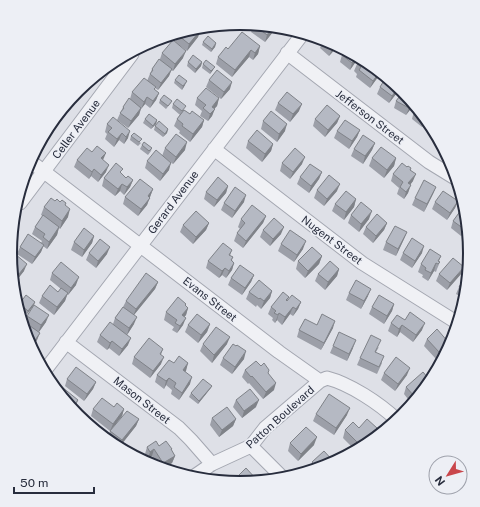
<svg xmlns="http://www.w3.org/2000/svg" width="480" height="507" font-family="'Public Sans',sans-serif">
	<style>
		.lines { fill: none; stroke-linecap: round; stroke-linejoin: round }
		.street-casing { stroke: #a4a7b1; stroke-width: 15 }
		.street { stroke: #f0f1f5; stroke-width: 13 }
		.wall { fill: #9c9fa8 }
		.shaded-wall { fill: #7f8288 }
		.building { fill: #b5b9c3; stroke: #7f8288 }
		.labels { text-anchor: middle; stroke-width: 3.5; stroke-linejoin: round; paint-order: stroke }
		.street-label { font-size: 11px; fill: #282d3d; stroke: #edeff5 }
		.rim { fill: none; stroke: #282d3d; stroke-width: 2 }
	</style>
	<rect width="100%" height="100%" fill="#dee0e7"/>
	<g class="lines">
		<g class="street-casing">
			<path id="street" d="M287,53l142,109 26,16
				M214,149l148,114 94,59
				M30,161l249,191 41,29
				M20,203l112,-149
				M66,342l113,86 12,12 21,24
				M46,369l255,-333
				M251,446l29,29
				M196,475l16,-11 39,-18 14,-18 55,-47 7,-3c23,6 52,25 70,42"/>
		</g>
		<use href="#street" class="street"/>
	</g>
	<path class="wall" d="M236,24h4l8,1 -4,5z
		M254,26l20,4 -9,12 -14,-10z
		M201,31v1h-1l-2,5 -11,14 -12,-9 2,-6z
		M323,41h5l9,6 -8,9 -9,-8z
		M203,42l13,1 -1,4 -4,5 -9,-7z
		M260,46l-2,8 -5,6 -4,-3 -17,20 -16,-13 2,-7 10,-8z
		M162,53l21,5 -10,13 -2,-1 -2,6 -11,14 -3,-2v2l4,3 -3,7 -6,8 -5,-4 -4,5 -2,6 -11,13 -11,-8 6,-13 7,-8 2,-7 15,-11 5,-12 8,-10z
		M342,55l15,5 -7,10 -10,-8z
		M188,62h14l-1,4 -6,7 -8,-7z
		M359,62l20,13 -1,2 -8,11 -14,-11 1,-3 -3,-3 3,-7z
		M203,64l10,6 -3,4 -8,-6z
		M175,80l10,5 -3,5 -8,-7z
		M209,80l21,9 -9,10 -15,-12z
		M380,87l20,2 -11,14 -12,-9z
		M403,92l10,14 -7,9 -12,-7 2,-7z
		M197,98h22l-2,8 -3,2 -2,8 -4,5 -8,-5 2,-5 -7,-6z
		M160,100l12,1 -2,3 -4,5 -7,-6z
		M278,103l21,8 -9,11 -15,-12z
		M173,104l11,6 6,4 14,6 -2,7 -12,15 -11,-9 1,-2 -6,-5 3,-7 3,-4 -8,-7z
		M415,110l10,14 -3,3 -10,-8 2,-8z
		M340,116l-3,7 -12,14 -12,-11 2,-7z
		M113,117l15,21 -4,6 -5,-4 -5,7 -9,-8 2,-5 -2,-2 2,-8z
		M145,119l12,1 -1,4 -5,5 -8,-6z
		M263,121l22,10 -8,11 -16,-13z
		M155,126l13,3 -1,4 -4,4 -9,-7z
		M360,130l-3,7 -8,12 -15,-11 3,-7z
		M131,136l10,7 -3,3 -8,-6z
		M248,141l25,3 -2,7 -9,11 -16,-14z
		M375,143l-3,7 -9,14 -12,-8 3,-7z
		M142,145l10,3 -1,3 -3,4 -8,-6z
		M165,148l20,2 -12,14 -11,-8z
		M372,158h24l-2,8 -10,12 -15,-12z
		M77,160h26l3,12 -8,10 -7,-6 -2,3 -15,-12z
		M147,161l22,9 -9,11 -15,-13z
		M282,163l20,1 -12,15 -10,-8z
		M407,167l4,1v2l2,11 -3,4 -2,8 -4,6 -7,-5 2,-6 -8,-7 2,-7z
		M322,172l-3,7 -10,14 -12,-9 3,-7z
		M121,173l5,5 7,2 -3,7 -6,8 -4,-4 -5,5 -13,-10 2,-8z
		M228,186l-2,7 -12,14 -10,-8 2,-7z
		M436,187l-3,7 -9,18 -12,-7 3,-7z
		M153,189l-6,16 -9,11 -15,-12 2,-7z
		M317,190l20,1 -13,15 -10,-8z
		M356,199l-2,8 -10,13 -12,-9 3,-7z
		M55,201l5,1 6,1 -1,2 3,12 -8,12 -1,-1 -2,7 -10,14 -4,-3 -2,6 -9,12 -15,-10 3,-7 21,-4 1,-2 -10,-7 3,-7 8,-11 -2,-1 3,-8z
		M458,201l-3,7 -8,12 -15,-11 3,-7z
		M244,202l-12,16 -11,-8 3,-7z
		M461,210l4,21 -4,5 -10,-8 2,-7z
		M351,215l18,4 -10,13 -11,-9z
		M266,216l-3,7 -20,25 -9,-7 3,-8 3,-4 -2,-2 3,-8z
		M209,223l-3,7 -13,14 -13,-12 3,-7z
		M387,223l-3,7 -11,13 -10,-9 3,-7z
		M263,230l18,4 -11,12 -10,-9z
		M407,232l-3,7 -8,17 -13,-6 3,-8z
		M94,236l-2,7 -10,14 -11,-7 3,-8z
		M281,244l22,5 -9,13 -16,-11z
		M232,250l-2,6 3,1 -1,3 2,3 -2,7 -6,8 -4,-3 -3,3 -13,-10 2,-7z
		M89,253l18,1 -11,14 -10,-8z
		M403,253h19l-10,15 -12,-8z
		M322,256l-3,8 -14,14 -9,-9 2,-8z
		M441,256l-2,5 1,1 -3,7 -1,3 -2,-1 -6,10 -6,-4 1,-2 -5,-3 3,-8z
		M11,258l13,13 -8,10 -1,-1z
		M339,269l-2,7 -12,14 -10,-9 3,-7z
		M52,273l24,12 -8,10 -1,-1 -2,7 -11,14 -15,-12 3,-7 16,-4 3,-3 -11,-9z
		M439,274h22l-14,16 -11,-9z
		M254,275l-3,7 -9,13 -14,-10 3,-7z
		M465,277l-4,20 -5,-3 3,-7z
		M158,282l-3,7 -21,26v9l-7,11 1,10 -9,11 -10,-8 -2,2 -10,-8 3,-7 13,-11 2,-6 8,-11 3,-6z
		M272,291l-2,7 -9,11 -4,-4 -1,2 -10,-8 3,-7z
		M349,293l19,3 -7,13 -15,-9z
		M289,297l-2,4 14,1 -3,7 -5,7 -3,-2 -8,11 -5,-5 -2,3 -3,-3 1,-2 -5,-4 3,-7z
		M20,303l14,2 -7,9 -6,-4z
		M394,304l-2,7 -8,13 -15,-10 3,-7z
		M186,306l2,2 -2,7 -2,2 -1,8 -6,8 -5,-3 2,-3 -10,-7 2,-8z
		M27,316l19,6 -7,10 -2,8 -5,8 -5,-7 -2,-19z
		M405,320l17,10 -9,12 -13,-10 -3,5 -9,-6 3,-8z
		M210,324l-3,8 -9,11 -13,-11 3,-7z
		M333,328l-12,22 -24,-13 2,-7z
		M427,339l19,11 -10,9 -12,-13z
		M203,344h24l-15,19 -12,-12z
		M333,346l20,2 -6,13 -17,-8z
		M379,347l-3,5 6,11 -5,11 -20,-9 3,-7z
		M163,349l-2,6v9l-11,14 -18,-14 2,-7z
		M223,358l21,1 -12,15 -12,-9z
		M174,363h14l-3,9 5,12 -11,16 -8,-6 1,-4 -6,-5 -2,4 -9,-7 2,-7z
		M261,366l7,7 6,17 -11,9 -14,-16 -1,1 -6,-7 3,-7z
		M384,373l23,2 -12,16 -14,-11z
		M428,378l-17,25 -7,-9 2,-7z
		M67,379l29,3 -3,7 -9,12 -19,-15z
		M212,386l-2,3 -12,15 -9,-7 2,-4z
		M236,400l20,7 -14,11 -9,-11z
		M93,409h31l-2,7 -12,15 -19,-15z
		M316,414l31,1 -13,20 -21,-14z
		M212,418l24,1 -3,7 -14,11 -9,-12z
		M139,419l-3,7 -15,19 -13,-8 2,-6z
		M359,428h18l-2,7 -21,14 -11,-11 2,-8z
		M290,443l24,2 -16,16 -10,-10z
		M159,446l13,3 -1,1 4,6 -3,7 -8,5 -6,-1 -6,-11 -4,3 -3,-5 2,-7z
		M312,462l16,4 -18,4v-1z"/>
	<path class="shaded-wall" d="M271,30h2v2l-8,10 2,-7z
		M200,31l-2,6 -11,14 2,-7z
		M216,43l-1,4 -4,5 1,-3z
		M260,46l-2,8 -5,6 2,-7z
		M335,46l2,1 -8,9 3,-7z
		M251,50l-2,7 -17,20 3,-7z
		M186,51l-3,7 -10,13 2,-7z
		M355,59l2,1 -7,10 2,-7z
		M202,62l-1,4 -6,7 1,-4z
		M215,67l-2,3 -3,4 1,-3z
		M172,69l-3,7 -11,14 3,-7z
		M378,74l1,1 -1,2 -8,11 3,-7z
		M187,81l-2,4 -3,5 1,-4z
		M232,82l-2,7 -9,10 3,-7z
		M398,88l2,1 -11,14 3,-7z
		M159,93l-3,7 -6,8 3,-7z
		M147,97l-2,7 -4,5 3,-7z
		M219,98l-2,8 -7,8 2,-7z
		M302,104l-3,7 -9,11 3,-8z
		M411,104l2,2 -7,9 3,-7z
		M141,108l-2,7 -11,13 3,-7z
		M215,109l-3,7 -4,5 2,-7z
		M340,116l-3,7 -12,14 3,-7z
		M157,120l-1,4 -5,5z
		M204,120l-2,7 -12,15 3,-8z
		M287,124l-2,7 -8,11 2,-8z
		M168,129l-1,4 -4,4 2,-3z
		M360,130l-3,7 -8,12 3,-8z
		M130,131l-2,7 -4,6 2,-7z
		M122,133l-3,7 -5,7 3,-8z
		M187,142l-2,8 -12,14 3,-7z
		M375,143l-3,7 -9,14 2,-8z
		M273,144l-2,7 -9,11 3,-8z
		M106,153l-3,7 -2,-2z
		M305,157l-3,7 -12,15 3,-7z
		M396,158l-2,8 -10,12 3,-8z
		M171,163l-2,7 -9,11 3,-7z
		M109,165l-3,7 -8,10 3,-7z
		M94,169l-3,7 -2,3 3,-7z
		M322,172l-3,7 -10,14 2,-7z
		M416,174l-3,7 -7,9 2,-7z
		M133,180l-3,7 -6,8 3,-8z
		M122,184l-2,7 -5,5 3,-7z
		M340,184l-3,7 -13,15 3,-7z
		M411,185l-3,8 -4,6 2,-7z
		M228,186l-2,7 -12,14 3,-7z
		M436,187l-3,7 -9,18 3,-8z
		M153,189l-6,16 -9,11 3,-7 7,-13z
		M246,195l-2,7 -12,16 3,-7z
		M356,199l-2,8 -10,13 2,-8z
		M458,201l-3,7 -8,12 3,-7z
		M70,209l-2,8 -8,12 2,-8z
		M372,211l-3,8 -10,13 2,-8z
		M266,216l-3,7 -20,25 3,-7z
		M209,223l-3,7 -13,14 3,-7z
		M387,223l-3,7 -11,13 3,-7z
		M59,227l-2,8 -10,14 2,-7z
		M284,227l-3,7 -11,12 3,-7z
		M465,228v3l-4,5 3,-7z
		M407,232l-3,7 -8,17 2,-7z
		M94,236l-2,7 -10,14 2,-7z
		M306,241l-3,8 -9,13 3,-7z
		M44,245l-3,7 -9,12 3,-7z
		M424,246l-2,7 -10,15 3,-7z
		M110,247l-3,7 -11,14 2,-7z
		M322,256l-3,8 -14,14 3,-7z
		M234,263l-2,7 -6,8 3,-7z
		M436,263l-2,8 -6,10 3,-8z
		M27,264l-3,7 -8,10 3,-7z
		M464,267l-3,7 -14,16 3,-7z
		M225,268l-3,7 -3,3 3,-7z
		M339,269l-2,7 -12,14 3,-8z
		M254,275l-3,7 -9,13 3,-7z
		M79,277l-3,8 -8,10 3,-7z
		M158,282l-3,7 -22,27 3,-7z
		M371,289l-3,7 -7,13 3,-8z
		M272,291l-2,7 -9,11 3,-8z
		M68,293l-3,8 -11,14 3,-8z
		M35,302l-1,3 -7,9 1,-3z
		M301,302l-3,7 -5,7 3,-7z
		M394,304l-2,7 -8,13 3,-8z
		M293,307l-3,7 -8,11 3,-8z
		M188,308l-2,7 -6,7 2,-7z
		M279,313l-2,7 -2,3 3,-8z
		M49,315l-3,7 -8,11 3,-8z
		M137,317l-3,7 -7,11 2,-7z
		M186,318l-3,7 -6,8 3,-7z
		M335,321l-2,7 -12,22 3,-7z
		M425,323l-3,7 -9,12 3,-7z
		M210,324l-3,8 -9,11 3,-8z
		M402,325l-2,7 -3,5 2,-8z
		M40,333l-3,7 -5,8 -1,-2z
		M230,337l-3,7 -15,19 2,-8z
		M131,338l-3,7 -9,11 3,-7z
		M356,340l-3,8 -6,13 2,-7z
		M112,341l-3,7 -2,2 3,-7z
		M449,343l-3,7 -10,9 3,-7z
		M246,351l-2,8 -12,15 3,-7z
		M164,357l-3,7 -11,14 3,-7z
		M188,363l-2,8 -5,7 2,-8z
		M410,368l-3,7 -12,16 3,-7z
		M192,377l-2,7 -11,16 3,-7z
		M169,378l-3,7 -2,4 2,-8z
		M96,382l-3,7 -9,12 3,-7z
		M276,383l-2,7 -11,9 3,-7z
		M212,386l-2,3 -12,15 1,-3z
		M78,400l-3,8 -2,2 -1,-2z
		M259,400l-3,7 -14,11 2,-7z
		M350,408l-3,7 -13,20 2,-7z
		M124,409l-2,7 -12,15 3,-7z
		M139,419l-3,7 -15,19h-1l2,-5z
		M236,419l-3,7 -14,11 3,-7z
		M377,428l-2,7 -9,6z
		M317,437l-3,8 -16,16 3,-7z
		M154,449l-2,7 -4,3 2,-7z
		M175,456l-3,7 -8,5h-3l2,-5z"/>
	<path class="building" d="M257,27l14,3 -4,5z
		M199,32l-10,12 -10,-8z
		M242,32l18,14 -5,7 -4,-3 -16,20 -17,-13 8,-10 2,2z
		M208,36l8,7 -4,6 -9,-7z
		M173,40l13,11 -11,13 -13,-11z
		M323,40l5,1 7,5 -3,3 -9,-8z
		M345,52l10,7 -3,4 -10,-8z
		M193,55l9,7 -6,7 -8,-7z
		M159,59l13,10 -11,14 -11,-9 3,-4 -1,-1z
		M206,60l9,7 -4,4 -8,-7z
		M359,62l19,12 -5,7 -14,-11 2,-3 -4,-3z
		M217,70l15,12 -8,10 -15,-12z
		M179,75l8,6 -4,5 -8,-6z
		M144,78l12,9 -2,2 5,4 -6,8 -6,-4 -3,5 -12,-10z
		M385,79l13,9 -6,8 -12,-9z
		M206,88l13,10 -7,9 3,2 -5,5 -7,-6 3,-3 -9,-7z
		M287,92l15,12 -9,10 -15,-11z
		M403,92l8,12 -2,4 -13,-7z
		M164,95l8,6 -4,5 -8,-6z
		M129,98l12,10 -10,13 -11,-8 4,-5 -1,-1z
		M177,99l9,7 -4,5 -9,-7z
		M327,105l13,11 -12,14 -13,-11z
		M184,110l6,4 2,-3 12,9 -11,14 -11,-8 1,-2 -6,-5z
		M415,110l4,6 -5,-5z
		M271,111l16,13 -8,10 -16,-13z
		M149,114l8,6 -4,6 -8,-7z
		M113,117l17,14 -4,6 -4,-4 -5,6 -9,-7 4,-4 -5,-4z
		M345,120l15,10 -8,11 -15,-10z
		M159,121l9,8 -3,5 -10,-8z
		M257,130l16,14 -8,10 -17,-13z
		M134,133l8,6 -3,3 -8,-6z
		M176,134l11,8 -11,15 -11,-9z
		M363,135l12,8 -10,13 -11,-7z
		M144,142l8,6 -3,3 -7,-6z
		M97,146l9,7 -5,5 8,7 -8,10 -7,-6 -2,3 -15,-12 10,-12 5,4z
		M381,147l15,11 -9,12 -15,-12z
		M295,148l10,9 -12,15 -11,-9z
		M156,150l15,13 -8,11 -16,-13z
		M116,163l7,6 -3,3 6,6 2,-2 5,4 -6,7 -5,-3 -4,5 -14,-11z
		M402,163l5,4 1,-1 3,2 -1,2 6,4 -8,9 3,2 -5,7 -6,-5 3,-5 -10,-8z
		M310,164l12,8 -11,14 -11,-9z
		M329,175l11,9 -13,15 -10,-9z
		M218,177l10,9 -11,14 -11,-8z
		M140,179l13,10 -5,7 2,2 -9,11 -16,-12z
		M424,180l12,7 -9,17 -12,-6z
		M235,187l11,8 -11,16 -11,-8z
		M346,191l10,8 -10,13 -11,-8z
		M443,191l15,10 -8,12 -15,-11z
		M51,198l4,3 2,-2 3,3 2,-2 4,3 -1,2 5,4 -8,12 -18,-14z
		M361,202l11,9 -11,13 -10,-9z
		M252,205l14,11 -20,25 -9,-8 8,-10 -4,-4z
		M461,210l4,18 -1,1 -11,-8z
		M196,211l13,12 -13,14 -13,-12z
		M377,214l10,9 -11,13 -10,-9z
		M43,215l16,12 -10,15 -6,-5 2,-3 -10,-7z
		M274,218l10,9 -11,12 -10,-9z
		M395,226l12,6 -9,17 -12,-7z
		M84,228l10,8 -10,14 -10,-8z
		M290,230l16,11 -9,14 -16,-11z
		M28,234l16,11 -9,12 -15,-10z
		M412,238l12,8 -9,15 -12,-8z
		M100,239l10,8 -12,14 -9,-8z
		M223,243l9,7 -3,5 4,2 -2,3 3,3 -5,8 -4,-3 -3,3 -14,-10z
		M312,247l10,9 -14,15 -10,-10z
		M430,249l11,7 -3,5 2,1 -2,2 -2,-1 -5,10 -6,-3 1,-2 -5,-4z
		M15,254l12,10 -8,10 -4,-3 -1,1 -3,-14z
		M453,258l11,9 -14,16 -11,-9z
		M330,261l9,8 -11,13 -10,-8z
		M61,262l18,15 -8,11 -19,-15z
		M240,265l14,10 -9,13 -14,-10z
		M146,273l12,9 -22,27 -10,-8z
		M465,277l-2,12 -4,-2z
		M259,280l13,11 -8,10 -4,-3 -1,1 -10,-7z
		M356,280l15,9 -7,12 -15,-8z
		M50,285l8,7 3,-4 7,5 -11,14 -15,-11z
		M283,292l6,5 -3,3 1,1 5,-6 9,7 -5,7 -3,-2 -8,10 -6,-4 -1,2 -4,-2 2,-2 -5,-4z
		M26,295l9,7 -7,9 -8,-7v-1z
		M379,295l15,9 -7,12 -15,-9z
		M178,297l8,7 -1,1 3,3 -6,7 4,3 -6,8 -5,-3 2,-3 -11,-8z
		M34,305l15,10 -8,10 -14,-9z
		M123,307l14,10 -8,11 -14,-10z
		M410,312l15,11 -9,12 -14,-10 -3,4 -8,-6 6,-8 8,5z
		M197,314l13,10 -9,11 -13,-10z
		M322,314l13,7 -11,22 -25,-13 6,-11 12,6z
		M23,321l17,12 -9,13 -4,-5z
		M110,322l21,16 -9,11 -10,-8 -2,2 -10,-8z
		M216,327l14,10 -16,18 -11,-11z
		M437,329l12,14 -10,9 -12,-13z
		M339,332l17,8 -7,14 -16,-8z
		M371,335l10,5 -6,12 9,4 -5,11 -19,-9z
		M149,338l14,11 -3,5 4,3 -11,14 -19,-14z
		M233,344l3,2 1,-1 9,6 -11,16 -12,-9z
		M179,356l9,7 -5,7 9,7 -10,16 -8,-6 2,-4 -7,-5 -3,3 -9,-6 12,-15 5,3z
		M396,357l14,11 -12,16 -14,-11z
		M256,361l5,5 3,-3 5,7 -1,3 8,10 -10,9 -14,-16 -1,1 -6,-7z
		M76,367l20,15 -9,12 -20,-15z
		M423,372l5,6 -13,19 -9,-10z
		M203,379l9,7 -13,15 -8,-8z
		M62,387l16,13 -6,8 -12,-18z
		M250,389l9,11 -15,11 -8,-11z
		M329,394l21,14 -14,20 -20,-14z
		M102,398l12,9 3,-4 7,6 -11,15 -20,-15z
		M227,407l9,12 -14,11 -10,-12z
		M127,411l12,8 -17,21 -12,-9z
		M367,419l10,9 -11,13 -6,4 -15,-15 8,-8 6,6z
		M306,427l11,10 -16,17 -11,-11z
		M156,441l3,5 7,-5 6,8h-1l4,7 -12,7 -9,-14 -4,3 -3,-5z
		M324,451l10,11 -6,4 -10,2 -6,-6z
		M246,468l11,12 -17,4 -12,-3 5,-4 2,2z"/>
	<g class="labels">
		<g class="street-label">
			<text transform="translate(370 117) rotate(37)" y="4">Jefferson Street</text>
			<text transform="translate(76 129) rotate(-53)" y="4">Celler Avenue</text>
			<text transform="translate(173 202) rotate(-53)" y="4">Gerard Avenue</text>
			<text transform="translate(332 240) rotate(37)" y="4">Nugent Street</text>
			<text transform="translate(210 299) rotate(38)" y="4">Evans Street</text>
			<text transform="translate(142 400) rotate(38)" y="4">Mason Street</text>
			<text transform="translate(280 417) rotate(-42)" y="4">Patton Boulevard</text>
		</g>
	</g>
	<path d="M0 0H480V507H0ZM17 253a223 223 0 1 1 446 0a223 223 0 1 1-446 0Z" fill="#edeff5" fill-rule="evenodd"/>
	<path class="rim" d="M17 253a223 223 0 1 1 446 0a223 223 0 1 1-446 0Z"/>
	<g transform="translate(448 475) rotate(233)"><circle r="19" fill="#edeff5" stroke="#9ea1ab"/>
	<path d="M0-3L7 15L0 10L-7 15Z" fill="#c9464b"/>
	<text y="-6" font-size="11" font-weight="bold" text-anchor="middle" fill="#282d3d">N</text>
	</g>
	<path d="M14 487v6h80v-6" fill="none" stroke="#282d3d" stroke-width="2"/>
	<text x="20" y="487" font-size="12" fill="#282d3d" stroke="#edeff5" stroke-width="3" paint-order="stroke">50 m</text>
</svg>
